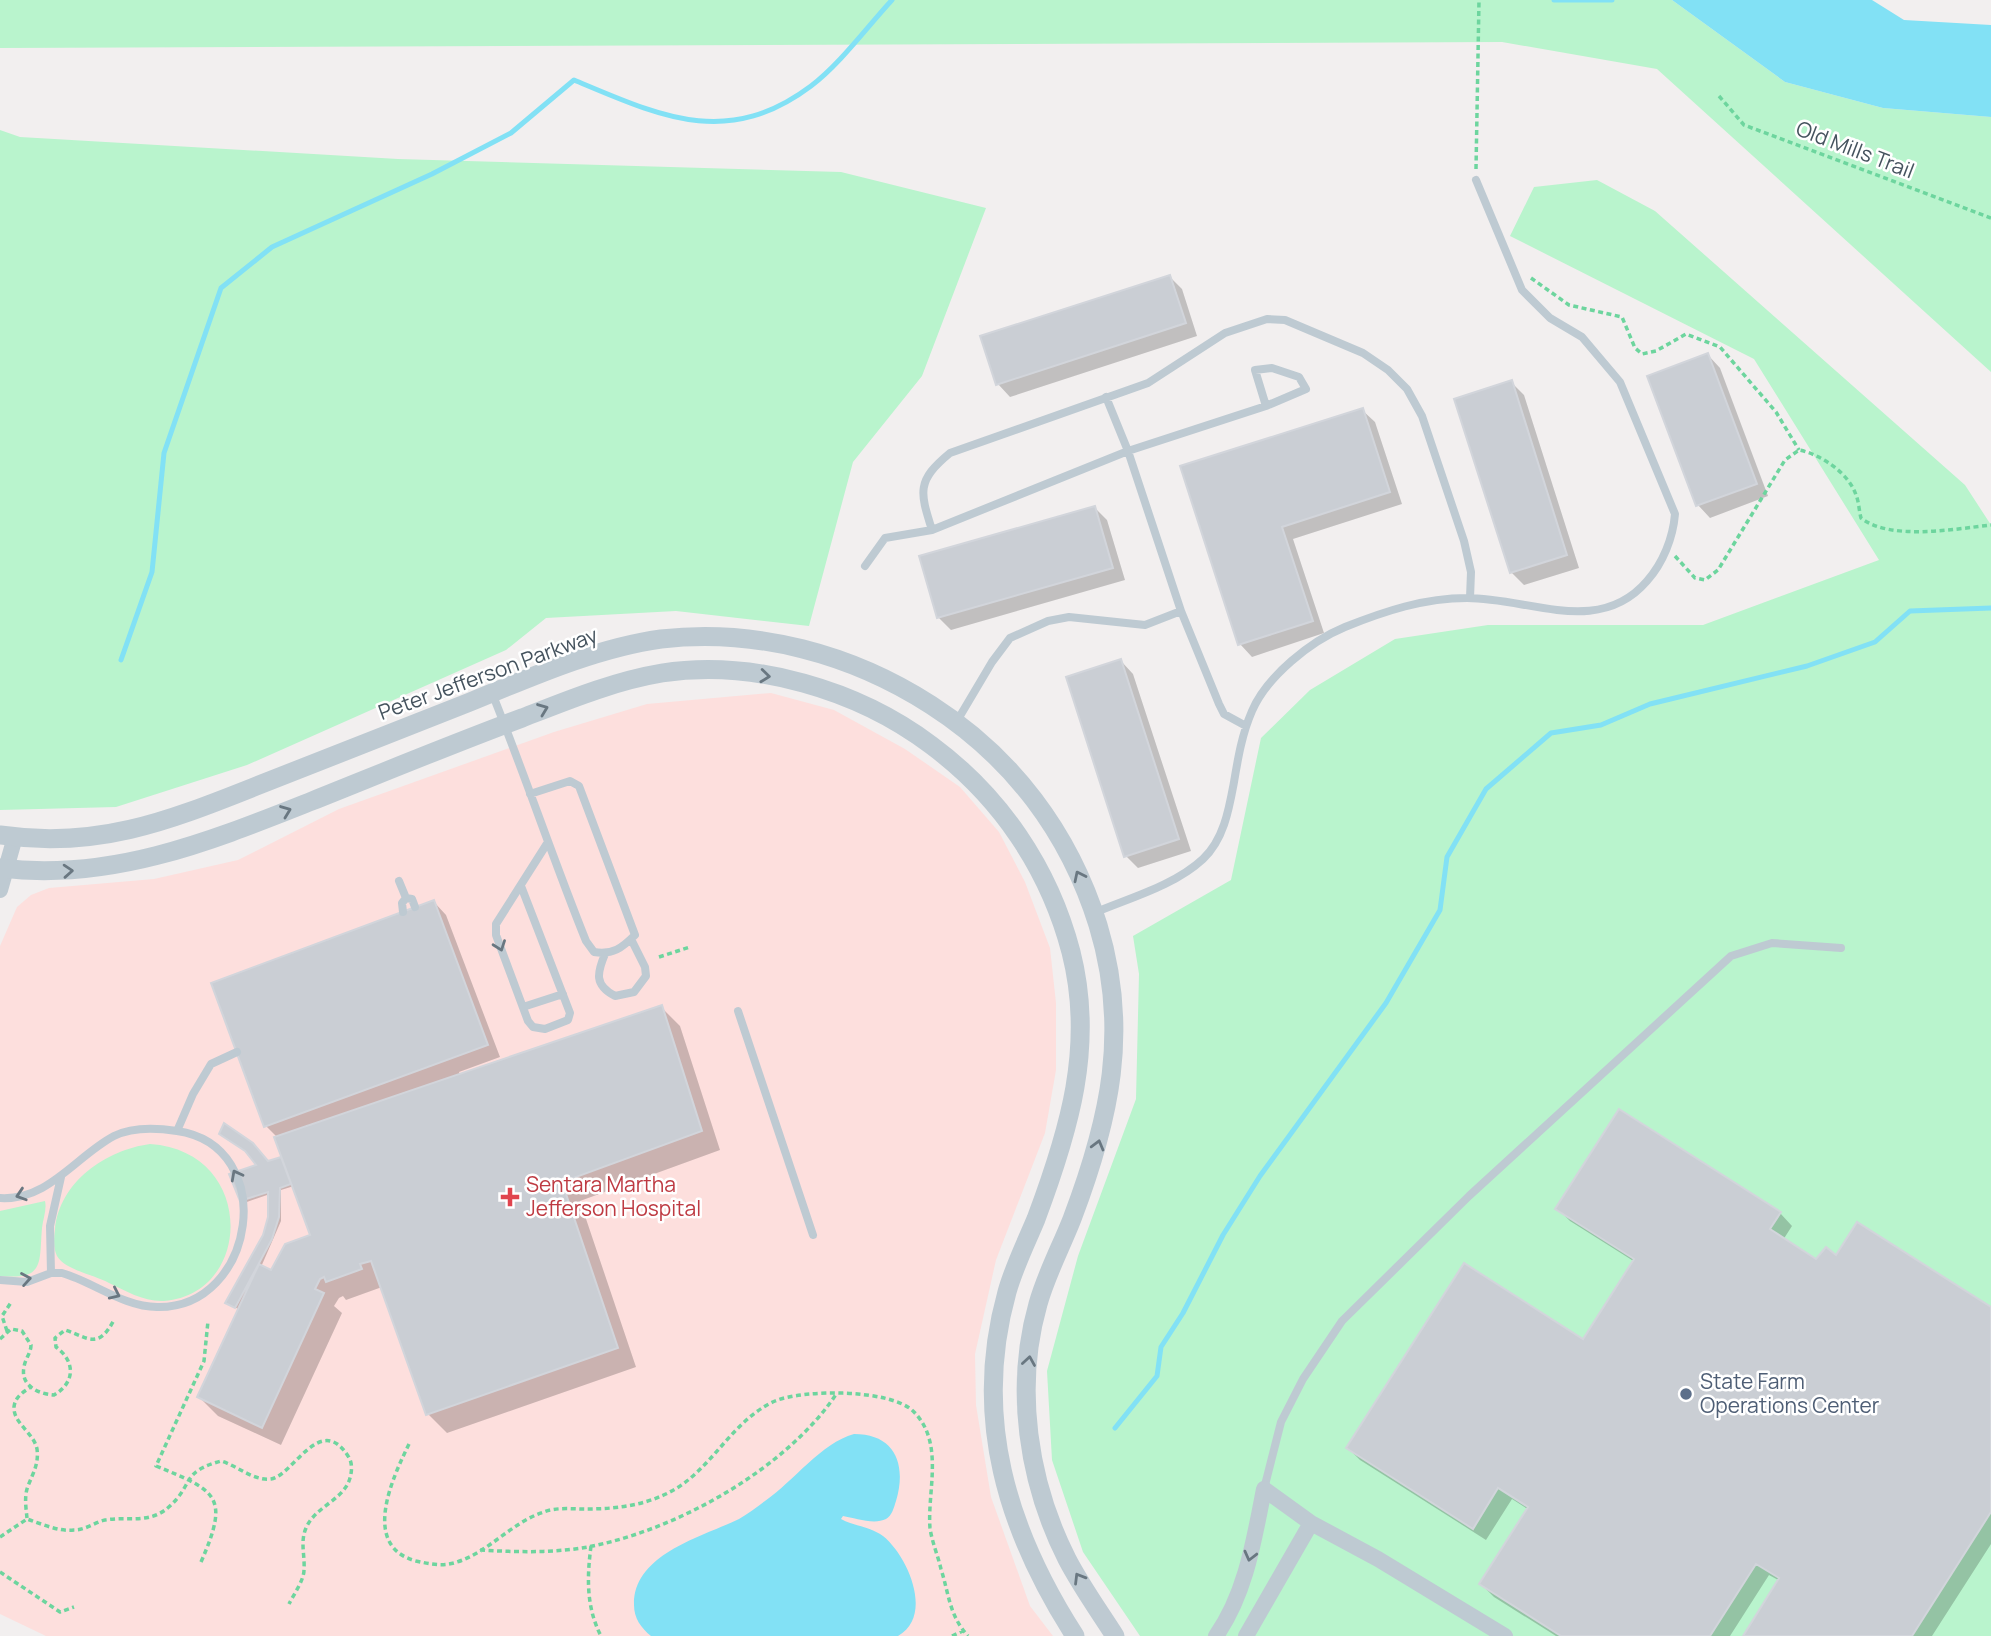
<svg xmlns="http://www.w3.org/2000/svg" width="1991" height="1636" font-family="Manrope,sans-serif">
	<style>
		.medical { fill: #fddfdd }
		.green { fill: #b9f4cd }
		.water { fill: #82e1f5 }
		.shadow { fill: #0003; fill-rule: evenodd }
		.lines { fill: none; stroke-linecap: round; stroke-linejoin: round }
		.stream { stroke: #82e1f5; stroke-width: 5 }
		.building { fill: #caced4; stroke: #d2d5db; stroke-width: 2 }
		.path { stroke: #6dd59e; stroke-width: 3.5; stroke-dasharray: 5 3.5; stroke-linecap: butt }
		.service { stroke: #becad2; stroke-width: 8 }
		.minor { stroke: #becad2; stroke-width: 16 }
		.tertiary { stroke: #becad2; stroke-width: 19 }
		.oneway { stroke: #697781 }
		.health-dot { fill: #e0444e; stroke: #fff; stroke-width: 2.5 }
		.service-dot { fill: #5c6f8a; stroke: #fff; stroke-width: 2.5 }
		.labels { text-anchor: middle; stroke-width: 5; stroke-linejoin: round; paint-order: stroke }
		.street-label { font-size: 21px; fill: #45535e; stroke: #fff }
		.health-label { font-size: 21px; fill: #be3a42; stroke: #fff; text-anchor: start }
		.service-label { font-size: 21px; fill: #4e5e75; stroke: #fff; text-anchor: start }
	</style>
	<rect width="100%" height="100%" fill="#f2efef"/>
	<path class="medical" d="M771,693l63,17 71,39 55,38 39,45 26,50 25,66 6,55v67l-11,63 -49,127 -21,94 1,51 15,92 39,109 23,30h-1007l-46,-22v-668l17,-39 14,-12 18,-7 105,-9 84,-19 101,-51 215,-77 93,-28z"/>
	<path class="green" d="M0,0h1672l113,82 98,26 108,9v255l-334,-303 -155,-27 -1502,6z
		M0,130l20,7 378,22 443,13 145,36 -64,168 -69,86 -44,164 -133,-15 -130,7 -40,32 -259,115 -131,42 -116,3z
		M1597,180l58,31 310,274 26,40v1111h-851l-57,-84 -31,-92 -5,-89 31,-115 58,-157 3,-125 -6,-38 98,-56 30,-142 49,-48 85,-51 93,-14h215l176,-65 -125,-201 -244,-123 24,-49z
		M150,1144c106,7 104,150 14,157 -20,1 -38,-10 -55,-18 -14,-8 -44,-13 -52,-27 -4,-8 -3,-18 -2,-26 4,-48 51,-80 95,-86z
		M45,1201c2,8 -2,18 -3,27 -3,36 3,52 -42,48v-65z"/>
	<path class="water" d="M1672,0h200l32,20 87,5v92l-108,-9 -98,-26z
		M854,1434c41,0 53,30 42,67 -2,6 -4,15 -10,18 -12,6 -31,-1 -43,-3l-2,3c13,7 30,8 42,17 25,20 51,80 15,100h-247c-10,-8 -17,-18 -17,-31 -1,-51 68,-68 105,-86 9,-5 18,-12 26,-18 29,-20 56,-58 89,-67z"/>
	<path class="shadow" d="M1169,276l13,13 15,47 -187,61 -12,-13z
		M1708,355l12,13 48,128 -58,22 -12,-13z
		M1511,382l13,13 55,173 -55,17 -13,-13z
		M1362,410l13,12 27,82 -109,35 31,94 -72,24 -12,-13 -58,-177z
		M1095,508l12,12 18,60 -174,50 -13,-13z
		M1121,661l12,13 58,177 -53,17 -12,-12z
		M434,902l12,13 54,142 -41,15 1,3 201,-68 19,19 40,124 -140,51 56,166 -189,66 -19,-19 -46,-127 -36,13 -3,-4 -4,2 -5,8 8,7 -61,132 -63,-29 -19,-19 41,-87 -13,-7 38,-67 5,-19v-23l-26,9 23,-40 17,-5 -8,-22 -10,-10zM294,1186l18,50 -40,37 -11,-6 20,-46v-31z
		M1557,1208l223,5 12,13 -9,14 34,21 20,-4 154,52v235l-59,92h-187l35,-55 -11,-6 -39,61h-174l-62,-39 -13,-13 48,-74 -17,-11 -26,41 -126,-80 -12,-12 236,-106 51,-80 -65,-41z"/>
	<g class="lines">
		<path class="stream" d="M1554,0h58
			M121,660l31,-88 12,-119 57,-165 51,-41 160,-73 79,-41 63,-53c86,36 153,69 237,6 29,-22 56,-59 81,-86
			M1115,1428l42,-52 4,-29 22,-34 40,-78 37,-59 126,-173 54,-93 7,-53 39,-68 65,-56 50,-8 49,-21 157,-38 68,-24 35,-31 81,-3"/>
	</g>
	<path class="building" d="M1170,275l16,48 -190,62 -16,-49z
		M1708,353l49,131 -61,22 -49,-130z
		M1512,380l55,175 -57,18 -56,-174z
		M1363,408l27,84 -108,35 31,94 -75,24 -58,-179z
		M1095,506l18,62 -176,50 -18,-62z
		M1121,659l58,180 -55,18 -58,-180z
		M434,900l54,145 -224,82 -53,-144z
		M662,1005l40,126 -140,51 56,166 -192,67 -55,-154 -11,3 2,5 -36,13 -2,-5 -4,2 -5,10 9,4 -62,135 -65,-31 62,-133 12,6 14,-26 25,-9 -36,-98z
		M1619,1109l162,103 -11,17 46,30 10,-12 10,8 21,-33 134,85v205l-79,124h-169l36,-58 -23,-14 -46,72h-149l-82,-52 49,-77 -30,-19 -25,41 -127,-81 118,-185 119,76 51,-80 -79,-50z
		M224,1123l29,20 15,18 13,-4 10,27 -11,4 -1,29 -7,22 -37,69 -10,-5 38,-68 5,-18v-25l-28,9 -11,-27 27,-9 -11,-14 -26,-17z"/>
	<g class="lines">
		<path class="path" d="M1719,96l25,29 247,93
			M1476,169l3,-169
			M1531,278l38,27 53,12 13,31 7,6 14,-3 30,-17 34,13 56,65 23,38
			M1675,556l20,22 10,2 13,-10 67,-110 14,-10c21,4 50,23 57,45 3,7 3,16 5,23 30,23 93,11 130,7
			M659,957l31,-10
			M7,1331l-5,-15 10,-15
			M0,1339l11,-10 11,2 9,14c0,8 -6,14 -7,22 -4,19 15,27 30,28 22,-13 21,-34 2,-48l-1,-9 10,-8c24,8 33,20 49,-10
			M409,1444c-16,33 -49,102 7,117 14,3 27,6 41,1 32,-10 55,-40 87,-50 12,-5 28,-3 42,-3 32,0 63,-4 91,-21 38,-24 56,-68 98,-87 29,-12 115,-12 138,10 32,31 14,80 17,117 2,14 8,28 11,41 8,25 8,46 27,67
			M27,1518c-1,-10 -3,-22 1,-32 5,-13 11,-22 9,-37 -3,-16 -24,-26 -23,-42 1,-10 9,-15 17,-20
			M0,1537l27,-18c15,5 32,13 47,11 12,0 21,-8 31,-10 24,-4 46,5 66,-15 23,-22 10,-33 50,-44 17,5 32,20 50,18 22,-3 49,-67 77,-23 5,7 4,17 1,25 -8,20 -34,26 -43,47 -6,14 -1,27 -2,42 0,10 -10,24 -15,34
			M591,1546c-4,31 -5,61 10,90
			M480,1550c35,2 68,3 102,-2 90,-15 204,-78 255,-155
			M201,1562c29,-66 16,-71 -45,-96l48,-105 4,-40
			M0,1572l60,40 14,-5
			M952,1636l11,-5"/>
		<path class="service" d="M1106,397l22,54 138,-45 40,-17 -7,-12 -27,-9 -17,2 11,36
			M932,530c-12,-38 -16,-49 18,-77l198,-70 77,-50 42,-14 18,1 78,33 25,17 19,19 15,27 42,125 7,31 -1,26
			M865,566l20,-28 47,-8 196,-79 53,160 38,93 5,10 22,12
			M492,693c33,82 61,166 94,248l8,11c19,3 28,-4 41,-17l-56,-149 -9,-5 -40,13
			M957,721l35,-59 18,-24 38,-17 21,-4 76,8 36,-14
			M399,881l7,17 6,1 3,8
			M521,886l49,127 -2,7 -23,9 -12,-2 -5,-6 -32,-86v-11l52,-82
			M403,912l-1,-9 4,-5
			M1094,913c35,-15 80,-27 109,-54 21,-20 26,-50 31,-77 4,-24 8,-48 18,-71 15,-35 59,-70 93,-84 40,-16 79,-29 122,-29 63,0 132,39 180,-17 16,-18 26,-43 28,-67l-55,-132 -38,-45 -32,-19 -28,-28 -46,-110
			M605,954c-8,19 -11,31 10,42l19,-4 12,-16 -1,-9 -14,-28
			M523,1007l40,-13
			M738,1011l75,224
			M177,1131l16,-37 18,-30 26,-12
			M0,1198c48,3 76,-42 114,-62 18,-9 44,-8 63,-5 103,15 79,178 -20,176 -33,0 -64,-25 -95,-34h-11l-24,9 -27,-2
			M51,1273l-1,-47 11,-49
			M1264,1489l17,-67 22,-43 39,-58 127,-125 262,-240 41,-13 69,5"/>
		<path class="minor" d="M0,890l15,-53
			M1216,1636c30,-43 38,-96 48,-147l47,34 67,36 127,77
			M1246,1636l65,-113"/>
		<path class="tertiary" d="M0,835c96,14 166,-13 254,-48 72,-28 144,-56 216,-85 61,-25 126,-54 191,-63 95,-11 191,15 270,66 81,52 138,127 167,220 32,105 12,194 -26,294 -11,28 -26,56 -34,85 -24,84 -10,178 29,255 14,27 32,52 48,77
			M0,868c111,14 211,-27 312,-67 70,-28 140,-57 210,-83 46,-18 92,-37 140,-45 92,-14 196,17 269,72 69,51 118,123 140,207 24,94 -2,179 -35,267 -10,24 -22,48 -29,73 -35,125 0,238 68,344"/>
	</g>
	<defs><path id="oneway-chevron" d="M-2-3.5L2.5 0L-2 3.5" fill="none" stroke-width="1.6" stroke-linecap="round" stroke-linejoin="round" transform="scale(1.75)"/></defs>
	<g class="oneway">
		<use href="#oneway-chevron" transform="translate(765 676) rotate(6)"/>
		<use href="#oneway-chevron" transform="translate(543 709) rotate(-21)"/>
		<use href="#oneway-chevron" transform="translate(286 811) rotate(-21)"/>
		<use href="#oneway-chevron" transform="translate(68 871) rotate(-4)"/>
		<use href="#oneway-chevron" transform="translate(1079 876) rotate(-116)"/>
		<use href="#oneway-chevron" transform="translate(500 946) rotate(70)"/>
		<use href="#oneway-chevron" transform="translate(1098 1145) rotate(-75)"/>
		<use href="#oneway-chevron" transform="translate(236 1175) rotate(-118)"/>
		<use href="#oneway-chevron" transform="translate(21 1195) rotate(162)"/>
		<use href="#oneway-chevron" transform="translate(26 1279) rotate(-10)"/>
		<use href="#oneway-chevron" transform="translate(115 1294) rotate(25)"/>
		<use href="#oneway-chevron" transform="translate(1029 1361) rotate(-81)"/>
		<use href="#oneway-chevron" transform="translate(1250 1556) rotate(104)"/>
		<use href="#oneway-chevron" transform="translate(1079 1578) rotate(-121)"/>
	</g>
	<path class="health-dot" d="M506.5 1186.5h7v7h7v7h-7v7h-7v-7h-7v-7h7z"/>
	<circle class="service-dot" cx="1686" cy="1394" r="7"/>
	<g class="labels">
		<g class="street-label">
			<text transform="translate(1855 150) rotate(21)" y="7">Old Mills Trail</text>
			<text transform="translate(488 674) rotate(-20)" y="7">Peter Jefferson Parkway</text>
		</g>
		<g class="health-label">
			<text x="526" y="1192">Sentara Martha<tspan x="526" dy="24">Jefferson Hospital</tspan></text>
		</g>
		<g class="service-label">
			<text x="1700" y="1389">State Farm<tspan x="1700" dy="24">Operations Center</tspan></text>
		</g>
	</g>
</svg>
